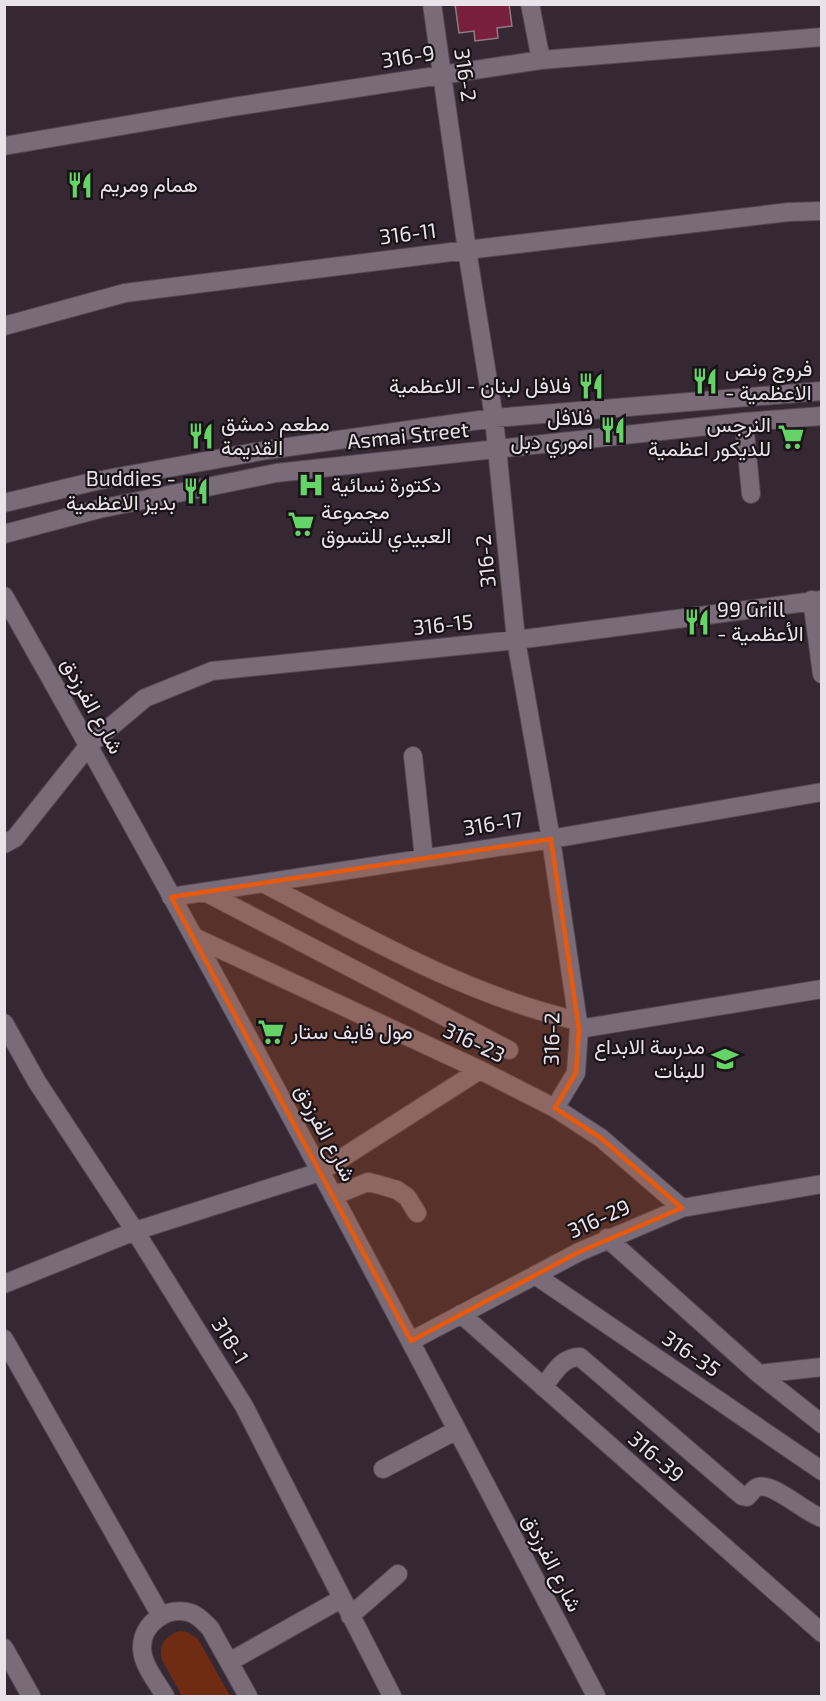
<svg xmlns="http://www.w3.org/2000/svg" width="826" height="1701" font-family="'Exo 2',Vazirmatn,sans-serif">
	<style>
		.green { fill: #6f2c12 }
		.building { fill: #771f3c; stroke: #907b7f; stroke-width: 1.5 }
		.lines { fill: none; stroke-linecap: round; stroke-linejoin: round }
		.minor-casing { stroke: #524751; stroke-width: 20 }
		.minor { stroke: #7a6b78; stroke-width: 18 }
		.marked { fill: #e8590c; fill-opacity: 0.2; stroke: #e8590c; stroke-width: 4.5; stroke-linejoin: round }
		.labels { text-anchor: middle; stroke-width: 4.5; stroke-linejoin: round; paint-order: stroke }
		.street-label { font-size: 21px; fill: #eae2e9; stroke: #191318 }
		.poi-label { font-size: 21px; fill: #eae2e9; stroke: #191318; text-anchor: start }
	</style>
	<rect width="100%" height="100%" fill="#352833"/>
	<path class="green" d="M180,1631l7,1 11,7 32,57h-48l-20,-36c-4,-14 3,-25 18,-29z"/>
	<path class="building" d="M455,4h54l3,22 -15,2 1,10 -23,3 -1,-10 -15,2z"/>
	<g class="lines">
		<g class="minor-casing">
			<path id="minor" d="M432,4l35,246 27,168 22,222 35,199 28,190 -3,44 -21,35
				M530,4l11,56
				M4,146l228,-39 309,-47 281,-23
				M4,326l121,-33 342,-43 322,-38 33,-1
				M744,422l7,72
				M4,503l92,-22 171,-31 227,-32 328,-27
				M4,534l95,-25 177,-36 468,-51 78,-6
				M4,596c206,362 400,731 592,1100
				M812,600l10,74
				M413,756l11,102
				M4,844l11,-6 74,-93 56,-47 67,-27 304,-31 306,-40
				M263,883c101,53 203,112 315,138
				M205,892l304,158
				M171,897l380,-58 271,-47
				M194,937l286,133 75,38 46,30 81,70
				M4,1023l33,59 98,149 109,175 148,290
				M579,1029l243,-40
				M333,1196l35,-14 12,3 17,5 10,7 10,16
				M607,1238l152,136 63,50
				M535,1275l287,196
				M4,1284l131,-53 185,-59 160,-102
				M461,1314l361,319
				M4,1339l157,277
				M411,1341l168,-89 103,-44 140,-24
				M759,1374l63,-7
				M543,1387c11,-13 18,-30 37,-30l162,139 5,1c3,-3 7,-9 11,-10 15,-5 49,27 64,31
				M383,1469l74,-39
				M350,1616l48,-42
				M4,1648l27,48
				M229,1662l112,-63
				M165,1696c-8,-14 -22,-30 -23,-47 -1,-25 25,-44 49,-36 8,3 13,9 19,15l38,68"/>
		</g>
		<use href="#minor" class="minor"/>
	</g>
	<path class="marked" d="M551,839l28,190 -3,44 -21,35 46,30 81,70 -103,44 -168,89 -240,-444z"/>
	<defs>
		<g id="restaurant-bare" transform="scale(2.07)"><path d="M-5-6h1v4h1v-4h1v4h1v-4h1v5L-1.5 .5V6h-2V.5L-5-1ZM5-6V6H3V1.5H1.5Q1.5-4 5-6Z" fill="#65d467" stroke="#191318" stroke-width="2.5" paint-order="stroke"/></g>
		<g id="supermarket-bare" transform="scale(2.07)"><path d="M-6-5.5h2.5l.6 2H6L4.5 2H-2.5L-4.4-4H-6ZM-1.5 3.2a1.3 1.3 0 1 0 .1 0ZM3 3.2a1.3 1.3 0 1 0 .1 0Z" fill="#65d467" stroke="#191318" stroke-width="2.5" paint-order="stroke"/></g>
		<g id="hospital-bare" transform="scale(2.07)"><path d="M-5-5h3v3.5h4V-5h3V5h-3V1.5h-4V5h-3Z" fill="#65d467" stroke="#191318" stroke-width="2.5" paint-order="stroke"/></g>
		<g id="school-bare" transform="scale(2.07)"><path d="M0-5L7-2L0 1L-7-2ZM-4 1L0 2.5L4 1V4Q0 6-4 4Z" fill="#65d467" stroke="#191318" stroke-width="2.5" paint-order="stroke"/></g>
	</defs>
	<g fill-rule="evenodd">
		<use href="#restaurant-bare" x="80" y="185"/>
		<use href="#restaurant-bare" x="705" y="381"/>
		<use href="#restaurant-bare" x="591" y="386"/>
		<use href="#restaurant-bare" x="613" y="430"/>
		<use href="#restaurant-bare" x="201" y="436"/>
		<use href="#supermarket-bare" x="791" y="437"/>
		<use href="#hospital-bare" x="311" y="485"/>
		<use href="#restaurant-bare" x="196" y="491"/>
		<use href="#supermarket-bare" x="301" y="524"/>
		<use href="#restaurant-bare" x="697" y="622"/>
		<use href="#supermarket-bare" x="271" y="1032"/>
		<use href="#school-bare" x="725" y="1059"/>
	</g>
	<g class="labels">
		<g class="street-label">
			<text transform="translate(408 57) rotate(-9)" y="7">316-9</text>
			<text transform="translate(465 75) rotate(82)" y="7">316-2</text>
			<text transform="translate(408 234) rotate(-7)" y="7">316-11</text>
			<text transform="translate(408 436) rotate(-6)" y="7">Asmai Street</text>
			<text transform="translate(486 561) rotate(-96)" y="7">316-2</text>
			<text transform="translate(443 625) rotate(-6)" y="7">316-15</text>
			<text transform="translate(92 706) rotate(61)" y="7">شارع الفرزدق</text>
			<text transform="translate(493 824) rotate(-9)" y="7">316-17</text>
			<text transform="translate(552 1039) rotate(-89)" y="7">316-2</text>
			<text transform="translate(474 1043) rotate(25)" y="7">316-23</text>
			<text transform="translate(325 1133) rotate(62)" y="7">شارع الفرزدق</text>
			<text transform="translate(599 1219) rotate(-24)" y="7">316-29</text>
			<text transform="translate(230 1341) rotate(58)" y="7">318-1</text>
			<text transform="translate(691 1354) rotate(34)" y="7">316-35</text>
			<text transform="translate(656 1457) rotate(41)" y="7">316-39</text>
			<text transform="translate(552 1563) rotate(63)" y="7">شارع الفرزدق</text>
		</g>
		<g class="poi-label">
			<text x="100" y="192">همام ومريم</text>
			<text x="725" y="376">فروج ونص<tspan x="725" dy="24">- الاعظمية</tspan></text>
			<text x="571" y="393" text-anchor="end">فلافل لبنان - الاعظمية</text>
			<text x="593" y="425" text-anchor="end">فلافل<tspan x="593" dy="24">اموري دبل</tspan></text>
			<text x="221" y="431">مطعم دمشق<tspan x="221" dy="24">القديمة</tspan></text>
			<text x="771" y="432" text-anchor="end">النرجس<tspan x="771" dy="24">للديكور اعظمية</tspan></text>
			<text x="176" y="486" text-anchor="end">Buddies -<tspan x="176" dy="24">بديز الاعظمية</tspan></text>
			<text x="331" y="492">دكتورة نسائية</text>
			<text x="321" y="519">مجموعة<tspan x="321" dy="24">العبيدي للتسوق</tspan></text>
			<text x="717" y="617">99 Grill<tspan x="717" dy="24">- الأعظمية</tspan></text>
			<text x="291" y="1039">مول فايف ستار</text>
			<text x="705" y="1054" text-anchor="end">مدرسة الابداع<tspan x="705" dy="24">للبنات</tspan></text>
		</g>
	</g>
	<rect width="826" height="1701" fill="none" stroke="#eae2e9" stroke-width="12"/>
</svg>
